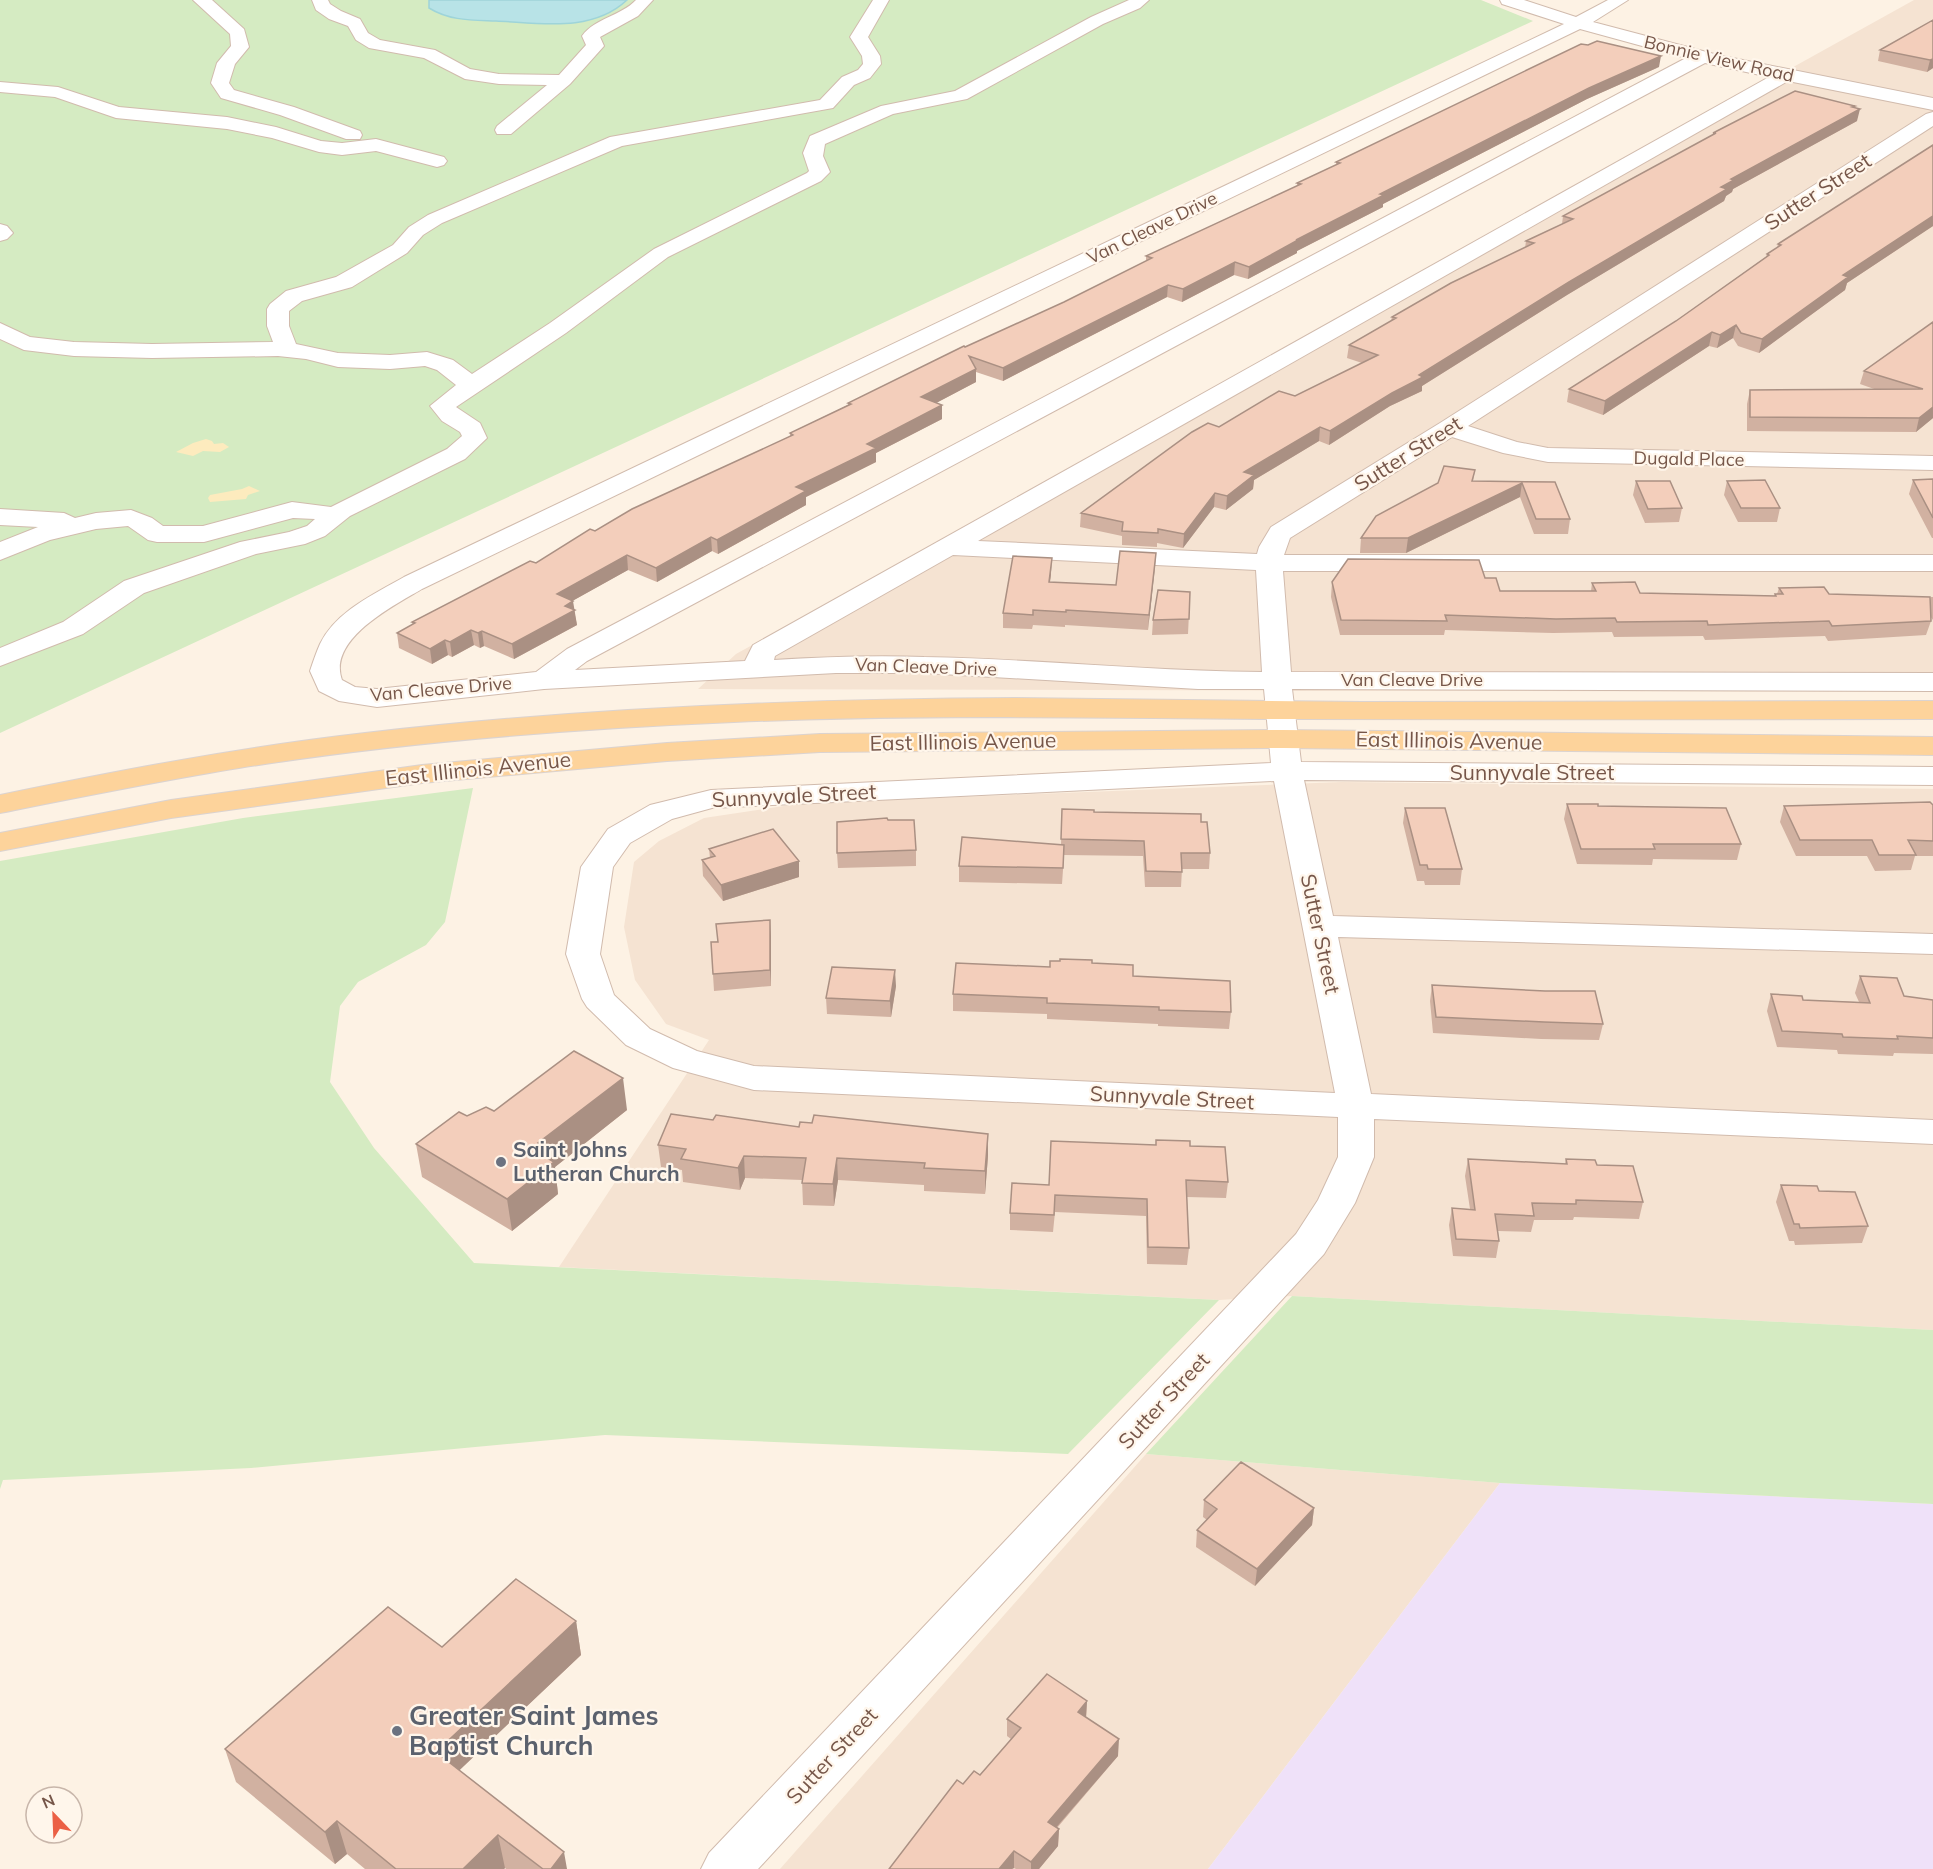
<svg xmlns="http://www.w3.org/2000/svg" width="1933" height="1869" font-family="Mulish,sans-serif">
	<style>
		.residential { fill: #f5e3d2 }
		.education { fill: #efe1f9 }
		.green { fill: #d5ebc2 }
		.sand { fill: #fdebbe }
		.water { fill: #b8e3e7; stroke: #9ed4d9; stroke-width: 1.5 }
		.lines { fill: none; stroke-linecap: round; stroke-linejoin: round }
		.minor-casing { stroke: #d1bbad; stroke-width: 2 }
		.major-casing { stroke: #dbd3d0; stroke-width: 2 }
		.minor { fill: #fff; fill-rule: evenodd }
		.major { fill: #fdd39b; fill-rule: evenodd }
		.wall { fill: #d1b1a1 }
		.shaded-wall { fill: #aa9083 }
		.building { fill: #f3cebb; stroke: #aa9083; stroke-width: 1.5 }
		.worship-dot { fill: #6b7280; stroke: #fff6eb; stroke-width: 2 }
		.labels { text-anchor: middle; stroke-width: 4.5; stroke-linejoin: round; paint-order: stroke }
		.far-street-label { font-size: 18px; fill: #765649; stroke: #fff6eb }
		.street-label { font-size: 21px; fill: #765649; stroke: #fff6eb }
		.worship-label { font-size: 21px; font-weight: bold; fill: #5b616d; stroke: #fff6eb; text-anchor: start }
		.near-worship-label { font-size: 26px; font-weight: bold; fill: #5b616d; stroke: #fff6eb; text-anchor: start }
	</style>
	<rect width="100%" height="100%" fill="#fdf2e4"/>
	<path class="residential" d="M1914,0h19v692l-1235,-3 38,-35z
		M1342,782l591,7v541l-641,-34 -73,4 -660,-33 150,-227 -43,-16 -31,-44 -11,-53 10,-65 25,-21 45,-23 100,-15z
		M1146,1454l354,29 -292,386h-428z"/>
	<path class="education" d="M1500,1483l433,21v365h-725z"/>
	<path class="green" d="M0,0h1481l52,21 -1533,712z
		M473,788l-28,134 -19,23 -68,37 -18,24 -10,76 44,66 100,115 745,37 -151,154 -463,-19 -354,33 -248,12 -3,9v-628l243,-43z
		M1292,1296l641,34v174l-433,-21 -354,-29z"/>
	<path class="sand" d="M206,439l6,2 2,3 9,-1 6,4 -9,5 -17,-1 -10,5 -17,-4 17,-9z
		M249,486l11,5 -12,4 -2,4 -36,3 -2,-4 2,-3 32,-6z"/>
	<path class="water" d="M429,0h198c-35,33 -87,23 -131,21 -24,-1 -46,0 -67,-13z"/>
	<g class="lines">
		<g class="minor-casing">
			<path id="minor" d="M193,0h19l32,29 5,18 -14,17 -6,19 5,7 60,17 66,24 2,4 -2,4h-14l-66,-24 -59,-17 -10,-15 6,-20 14,-17 -1,-12z
				M312,0h16l2,4 11,7 19,8 8,14 12,7 55,10 35,19 29,5 60,1 27,-30 -4,-9c13,-18 39,-20 54,-36h17l-15,16 -38,21 4,9 -34,38 -59,50h-14l-2,-4 2,-4 50,-41 -48,-1 -34,-5 -41,-21 -55,-10 -13,-8 -8,-14 -19,-7 -13,-9z
				M873,0h16l-21,37 12,19 1,8 -11,14 -16,7 -21,23 -211,38 -180,77 -19,12 -16,18 -55,34 -50,14 -13,10v15l7,18 42,9 52,2 37,-3 26,8 19,14 78,-51 104,-74 153,-76 2,-2 -6,-18 7,-17 71,-30 74,-15 136,-74 38,-17h20l-9,8 -37,16 -136,75 -74,15 -68,30 -2,12 7,16 -9,9 -153,76 -102,76 -110,74 24,16 7,15 -22,21 -115,57 -25,20 -20,8 -49,10 -112,39 -61,41 -83,32v-18l63,-26 61,-41 116,-39 49,-10 18,-6 8,-7 -22,-1 -89,24h-47l-9,-2 -20,-14 -32,3 -46,11 -50,20v-18l38,-15 -38,-2v-16l64,4 11,5 21,-5 35,-3 21,8 11,8h40l89,-24 39,5 116,-58 15,-13 -2,-4 -18,-11 -12,-15 26,-21 -19,-15 -12,-4 -35,3 -52,-2 -32,-8 -28,-3 -126,2 -78,-2 -50,-6 -24,-11v-16l30,14 44,5 78,2 121,-2 -6,-16v-17l3,-5 16,-13 50,-14 57,-32 16,-18 19,-12 182,-78 210,-37 22,-23 16,-7 5,-6 -1,-8 -12,-19z
				M1500,0h24l52,17 32,-17h20l-35,22 125,33 215,43v12l-145,-29 -810,460 279,13 2,-7 12,-20 169,-104 486,-309 7,-2v14l-465,300 49,16 31,6 385,8v14l-385,-8 -45,-9 -51,-16 -162,101 -6,17h649v16h-650l8,101 642,1v18l-641,-2 9,73 632,5v18l-629,-5 29,136 600,18v20l-595,-17 33,157 562,26v24l-559,-25v38l-19,46 -31,51 -566,615h-57l8,-16 587,-619 22,-34 20,-43v-40l-584,-27 -81,-22 -47,-23 -39,-38 -5,-8 -16,-45 15,-87 27,-38 42,-24 61,-15 560,-27 -7,-74h-66l-273,-16h-89l-292,16 -167,18 -38,-6 -20,-10 -9,-20c3,-9 6,-18 10,-27 15,-32 54,-50 84,-67l1160,-553 -62,-20zM1580,29l106,29 -1119,591 -31,23 -159,17 -22,-2 -13,-7c-15,-41 53,-75 80,-91zM1705,63l64,14 -1016,568 -8,16 -170,9 12,-9zM953,555l303,15 6,102c-113,-1 -225,-13 -338,-15 -50,-2 -100,0 -150,3l1,-4zM1274,781l61,312 -581,-27 -57,-15 -47,-22 -36,-34 -14,-41 13,-87 17,-24 42,-24 40,-11z
				M0,82l58,5 61,20 108,10 49,10 45,14 21,2 34,-4 68,18 3,4 -3,4 -7,2 -61,-16 -34,4 -23,-3 -47,-14 -45,-9 -111,-11 -61,-21 -55,-5z
				M0,224l7,2 6,7 -6,6 -7,2z"/>
		</g>
		<g class="major-casing">
			<path id="major" d="M1016,698l346,4 571,-1v18c-214,0 -429,1 -643,0 -186,-1 -371,-5 -556,3 -165,7 -331,20 -495,46 -80,13 -159,29 -239,45v-18c121,-25 242,-48 365,-62 216,-25 433,-34 651,-35z
				M1283,730l650,7v18l-650,-7 -463,4 -153,9 -245,22 -251,35 -171,33v-18l171,-33 251,-35 245,-22 153,-9z"/>
		</g>
		<use href="#minor" class="minor"/>
		<use href="#major" class="major"/>
	</g>
	<path class="wall" d="M1933,20v48l-6,4 -49,-11 2,-11z
		M1659,67l-72,32 -204,105v3l-86,44v2l-49,26 -14,-4 -52,27 -15,-5 -164,84 -27,-9v10l-40,21 6,16 -66,34v9l-70,35v8l-88,49 -6,-3 -55,31 -29,-12 -56,31 5,24 -63,34 -30,-13 -4,2 -6,-3 -22,12 -4,-2 -16,9 -33,-16 -2,-15 16,-8 -1,-3 124,-59 254,-127v-3l58,-28v-2l117,-56 99,-45 82,-41v-5l151,-70v-3l39,-18v-3z
		M1854,108l3,13 -124,68 -1,3 -6,4 -2,5 -157,94 -145,91v5l-32,15 -61,39 -10,-4 -65,39 -1,9 -27,21 -12,-3 -31,41 -26,-5v4l-35,-2v-9l-42,-9 1,-14 138,-86 76,-31 67,-33 -15,-5 2,-13 42,-24 1,-4 133,-69 1,-7 36,-17 1,-8 150,-81v-2z
		M1933,145v81l-86,57 -2,7 -86,63 -21,-7 -5,-8 -16,10 -8,-2 -106,69 -36,-13 2,-13 107,-68 90,-64 1,-3 10,-6 1,-4z
		M1933,322v96l-17,14 -169,-1v-27l3,-14h127l-17,-6 4,-13z
		M1475,470l-2,11 82,1 15,37 -2,15h-34l-14,-37 -114,56h-46l1,-15z
		M1933,479v59h-1l-23,-44 4,-14z
		M1636,481l46,27 -3,14 -34,1 -12,-28z
		M1727,481l53,27 -3,14h-39l-14,-27z
		M1156,553l-8,77 -83,-5v2l-32,-2 -1,4 -29,-1v-15l48,-40 -1,10 66,2z
		M1485,578l15,13h91l1,-8 48,10 134,3 1,-2h2l2,-6 50,6 101,7 1,-4h2v23l-3,-4 1,5 -5,14 -98,6 -3,-5 -120,4 -2,-4 -89,1 -2,-5 -59,1 -108,-3 -1,5h-104l-9,-38 1,-15z
		M1190,592l-2,42 -36,1 1,-15z
		M1567,804l31,2 143,38 -4,16 -84,-1 -1,6 -75,-1 -13,-45z
		M1933,805v51h-18l-4,14 -36,1 -8,-15h-71l-16,-34 4,-16z
		M1405,808l57,61 -2,16h-35l-1,-4h-7l-14,-58z
		M1062,809l139,13 9,31 -1,16h-27l-1,18h-36l-2,-31 -79,-1 -2,29 -103,-2v-16l102,-21z
		M888,820l28,30v16l-78,2 -1,-15z
		M709,849l90,12v16l-76,24 -20,-25 -1,-16 8,-2z
		M771,936v50l-57,5 -3,-49z
		M1092,963l41,13 98,36 -2,17 -71,-3v-2l-111,-5v-5l-94,-3v-17l97,-27z
		M1860,976l44,20 29,4v54l-39,-1 -1,3 -55,-2 -1,-4 -60,-3 -10,-36 4,-17 32,6 56,2 -4,-9z
		M1432,985l171,39 -4,16 -58,-1 -108,-6 -3,-32z
		M896,986l-5,31 -64,-3 -1,-16z
		M627,1110l-72,57 3,27 -46,37 -90,-54 -6,-33 51,-28 27,-5z
		M713,1120l275,36 -3,38 -61,-3v-6l-86,-5 -4,26 -31,-1 -1,-25 -57,-2 -5,12 -57,-8 -1,-12 -21,-3 -3,-22z
		M1190,1146l38,36 -2,16 -39,-1 2,51 -2,17 -40,-1 -1,-48 -91,-4 -2,20 -43,-2v-17l39,-28z
		M1468,1159l97,5 1,-5 31,6 46,37 -4,17 -65,-2 -1,3h-39l-3,12 -33,-1 1,10 -3,17 -43,-2 -4,-31 3,-17 18,1 -5,-33z
		M1781,1185l38,6 49,35 -6,17 -67,2 -1,-4h-5l-13,-39z
		M1204,1500l110,8 -2,17 -57,61 -59,-39 1,-17 10,-10 -4,-3z
		M576,1621l5,34 -122,115 108,99h-61l-1,-1 -1,1h-139l-18,-15 -12,10 -99,-82 -11,-33 217,-102z
		M1087,1701l-1,16 32,39 -61,72 2,1 -1,17 -19,23h-23l-2,-1 -2,1h-123l74,-85 17,-9 31,-36 -4,-3v-17z"/>
	<path class="shaded-wall" d="M1661,56l-2,11 -72,32 -204,105v3l-86,44v2l-49,26 1,-12 47,-27 84,-46 209,-106z
		M1933,59v9l-6,4 3,-12z
		M1855,106l-2,6 7,-3 -3,12 -124,68 -1,3 -6,4 -2,5 -157,94 -145,91v5l-32,15 -61,39 1,-14 391,-244 10,-8z
		M1933,216v10l-86,57 -2,7 -86,63 3,-14 81,-64z
		M1235,262l-1,13 -52,27 1,-13z
		M1168,285l-1,12 -164,84v-13z
		M1736,325l-3,13 -16,10 3,-13z
		M1712,332l-3,14 -106,69 2,-14z
		M976,369v13l-55,29v-14z
		M942,405v14l-66,34v9l-70,35v8l-88,49 -1,-14 79,-53 71,-43z
		M1933,407v11l-17,14 3,-14z
		M1320,427l-1,14 -65,39 -1,9 -27,21 1,-14 17,-24z
		M1522,483l-2,14 -114,56 2,-15z
		M1215,493l-1,14 -31,41 1,-14z
		M711,537l1,14 -55,31 -1,-14z
		M1156,553l-1,14 -7,63 1,-15z
		M627,555l1,15 -70,39 -1,-15z
		M1052,558l-1,15 -3,24 1,-15z
		M573,601l4,24 -63,34 -2,-15 53,-38z
		M471,630l3,15 -22,12 -2,-15z
		M482,631l2,15 -4,2 -2,-15z
		M445,640l3,15 -16,9 -2,-15z
		M799,861v16l-76,24 -2,-16z
		M770,920l1,16v50l-1,-16z
		M895,970l1,16 -5,31 -1,-16z
		M623,1078l4,32 -72,57 3,27 -46,37 -5,-32 31,-56z
		M988,1134v22l-3,38v-23z
		M744,1156l1,22 -5,12 -2,-22z
		M837,1158l1,22 -4,26 -1,-22z
		M1314,1508l-2,17 -57,61 2,-17z
		M576,1621l5,34 -137,130 -8,-33z
		M1087,1701l-1,17 -8,-6z
		M1119,1739l-1,17 -71,82 1,-16z
		M337,1821l10,33 -12,10 -10,-32z
		M1059,1829l-1,17 -19,23h-8v-7z
		M498,1835l7,33 -1,1h-41z
		M1014,1851v17l-2,1h-13z
		M564,1852l3,17h-16z"/>
	<path class="building" d="M1933,20v39l-3,1 -50,-10z
		M1597,41l64,15 -72,32 -209,106 4,1 -88,45h2l-49,27 -14,-5 -52,27 -15,-4 -165,83 -34,-12 7,13 -55,28 21,8 -75,39 9,4 -80,39 10,4 -89,49 -6,-3 -55,31 -29,-13 -70,39 16,7 -8,5 10,4 -63,34 -30,-13 -4,2 -7,-3 -21,12 -5,-2 -15,9 -33,-16 18,-10 -3,-1 118,-61 6,2 54,-34 5,2 37,-22 161,-74 -3,-2 61,-29 -3,-1 116,-57 1,1 99,-45 88,-44 -6,-2 155,-72 -4,-1 43,-20 -4,-1 245,-118 7,1z
		M1795,91l60,15 -3,1 8,2 -129,70 3,1 -13,7 6,2 -158,93 -150,93 4,2 -31,16 -62,38 -10,-4 -76,45 10,3 -27,21 -12,-3 -31,41 -26,-5v4l-36,-2 1,-9 -42,-9 111,-81 16,-9 11,4 60,-36 16,5 83,-41 -29,-10 47,-27 -4,-1 59,-34 83,-40 -8,-2 47,-22 -10,-3 153,-83h-3z
		M1933,145v71l-90,59 5,2 -86,62 -21,-6 -5,-8 -16,10 -8,-3 -107,69 -36,-12 107,-68 93,-66 -2,-1 14,-9 -3,-1z
		M1933,322v85l-14,11 -169,-1v-27l173,-1 -59,-18z
		M1444,466l31,4 -3,11 83,1 15,37h-34l-14,-36 -114,55h-47l15,-22 62,-33z
		M1933,479v39l-20,-38z
		M1765,480l15,28h-39l-14,-27z
		M1636,481h34l12,27 -34,1z
		M1120,551l36,2 -7,62 -83,-5v2l-33,-2v5l-30,-2 10,-57 39,2 -3,24 67,3z
		M1348,559l131,1 6,18h11l4,13h96l-4,-8 43,-1 5,11 136,3 -1,-2h8l-4,-6 45,-1 5,7 101,3 1,24 -99,5 -3,-5 -121,4 -1,-4 -90,1 -2,-4 -59,1 -111,-4 2,6 -106,-1 -9,-38z
		M1158,590l32,2 -1,27 -36,1z
		M1930,802l3,3v36l-25,-1 8,15h-37l-7,-15h-72l-16,-34z
		M1567,804h31v2l128,2 15,36h-88l2,5h-74z
		M1405,808h40l17,61h-34l-1,-4h-7z
		M1062,809l32,1v2l107,2v8h6l3,31h-29l1,19 -36,-1 -2,-30 -83,-2z
		M887,818l1,2h26l2,30 -79,3v-31z
		M773,829l26,32 -78,24 -19,-25 13,-4 -6,-7z
		M962,837l102,8 -1,23 -104,-2z
		M770,920v50l-57,4 -2,-32h7l-2,-18z
		M1060,959l32,1v3l41,2v11l97,5 1,31 -72,-2v-3l-112,-4v-5l-94,-4 3,-31 94,4v-6h10z
		M832,967l63,3 -5,31 -64,-3z
		M1860,976l37,2 7,18 29,4v38l-36,-2 1,3 -55,-2 -1,-3 -60,-3 -11,-37 31,2 1,4 67,3z
		M1432,985l113,6h50l8,33 -59,-2 -108,-5z
		M574,1051l49,27 -85,65 11,7 -7,5 12,7 -47,37 -91,-55 43,-32 8,4 19,-9 8,4z
		M671,1114l42,6 3,-5 83,12 1,-5 12,1 2,-8 174,19 -3,37 -61,-3 1,-5 -88,-5 -4,26 -31,-1 4,-25 -62,-2 -6,12 -57,-9 5,-10 -28,-4z
		M1156,1140l34,1v5l35,1 3,35 -42,-2 3,68 -41,-1 -1,-48 -92,-4 -1,20 -44,-2 2,-30 37,2 2,-44 105,4z
		M1468,1159l99,5 -1,-5 29,1 2,5 36,1 10,36 -67,-2v4l-44,-1 2,13 -39,-2 4,27 -43,-2 -4,-31 23,2z
		M1781,1185l36,1 2,5 36,1 13,34 -68,2 -1,-4h-5z
		M1241,1462l73,46 -57,61 -60,-39 20,-21 -13,-9z
		M516,1579l60,42 -140,131 128,100 -13,17h-8l-45,-34 -35,34h-67l-59,-48 -12,11 -100,-83 163,-142 54,40z
		M1047,1674l40,27 -9,11 41,27 -71,83 11,7 -28,33 -17,-11 -15,18h-110l68,-89 6,4 11,-13 6,4 41,-47 -14,-9z"/>
	<g class="worship-dot">
		<circle cx="501" cy="1162" r="6"/>
		<circle cx="397" cy="1731" r="6"/>
	</g>
	<g class="labels">
		<g class="far-street-label">
			<text transform="translate(1719 59) rotate(13)" y="6">Bonnie View Road</text>
			<text transform="translate(1152 228) rotate(-26)" y="6">Van Cleave Drive</text>
			<text transform="translate(1689 459) rotate(1)" y="6">Dugald Place</text>
			<text transform="translate(926 667) rotate(2)" y="6">Van Cleave Drive</text>
			<text x="1412" y="686">Van Cleave Drive</text>
			<text transform="translate(441 689) rotate(-5)" y="6">Van Cleave Drive</text>
		</g>
		<g class="street-label">
			<text transform="translate(1818 192) rotate(-33)" y="7">Sutter Street</text>
			<text transform="translate(1408 454) rotate(-32)" y="7">Sutter Street</text>
			<text transform="translate(1449 741) rotate(1)" y="7">East Illinois Avenue</text>
			<text transform="translate(963 742) rotate(-1)" y="7">East Illinois Avenue</text>
			<text transform="translate(478 769) rotate(-6)" y="7">East Illinois Avenue</text>
			<text x="1532" y="780">Sunnyvale Street</text>
			<text transform="translate(794 796) rotate(-3)" y="7">Sunnyvale Street</text>
			<text transform="translate(1320 934) rotate(78)" y="7">Sutter Street</text>
			<text transform="translate(1172 1098) rotate(3)" y="7">Sunnyvale Street</text>
			<text transform="translate(1164 1401) rotate(-47)" y="7">Sutter Street</text>
			<text transform="translate(832 1756) rotate(-47)" y="7">Sutter Street</text>
		</g>
		<g class="worship-label">
			<text x="513" y="1157">Saint Johns<tspan x="513" dy="24">Lutheran Church</tspan></text>
		</g>
		<g class="near-worship-label">
			<text x="409" y="1725">Greater Saint James<tspan x="409" dy="30">Baptist Church</tspan></text>
		</g>
	</g>
	<g transform="translate(54 1815) rotate(337)"><circle r="28" fill="#fff6eb" stroke="#c8b6aa" stroke-width="1.5"/>
	<path d="M0-4.5L10 22L0 15L-10 22Z" fill="#eb6045"/>
	<text y="-9" font-size="16" font-weight="bold" text-anchor="middle" fill="#765649">N</text>
	</g>
</svg>
